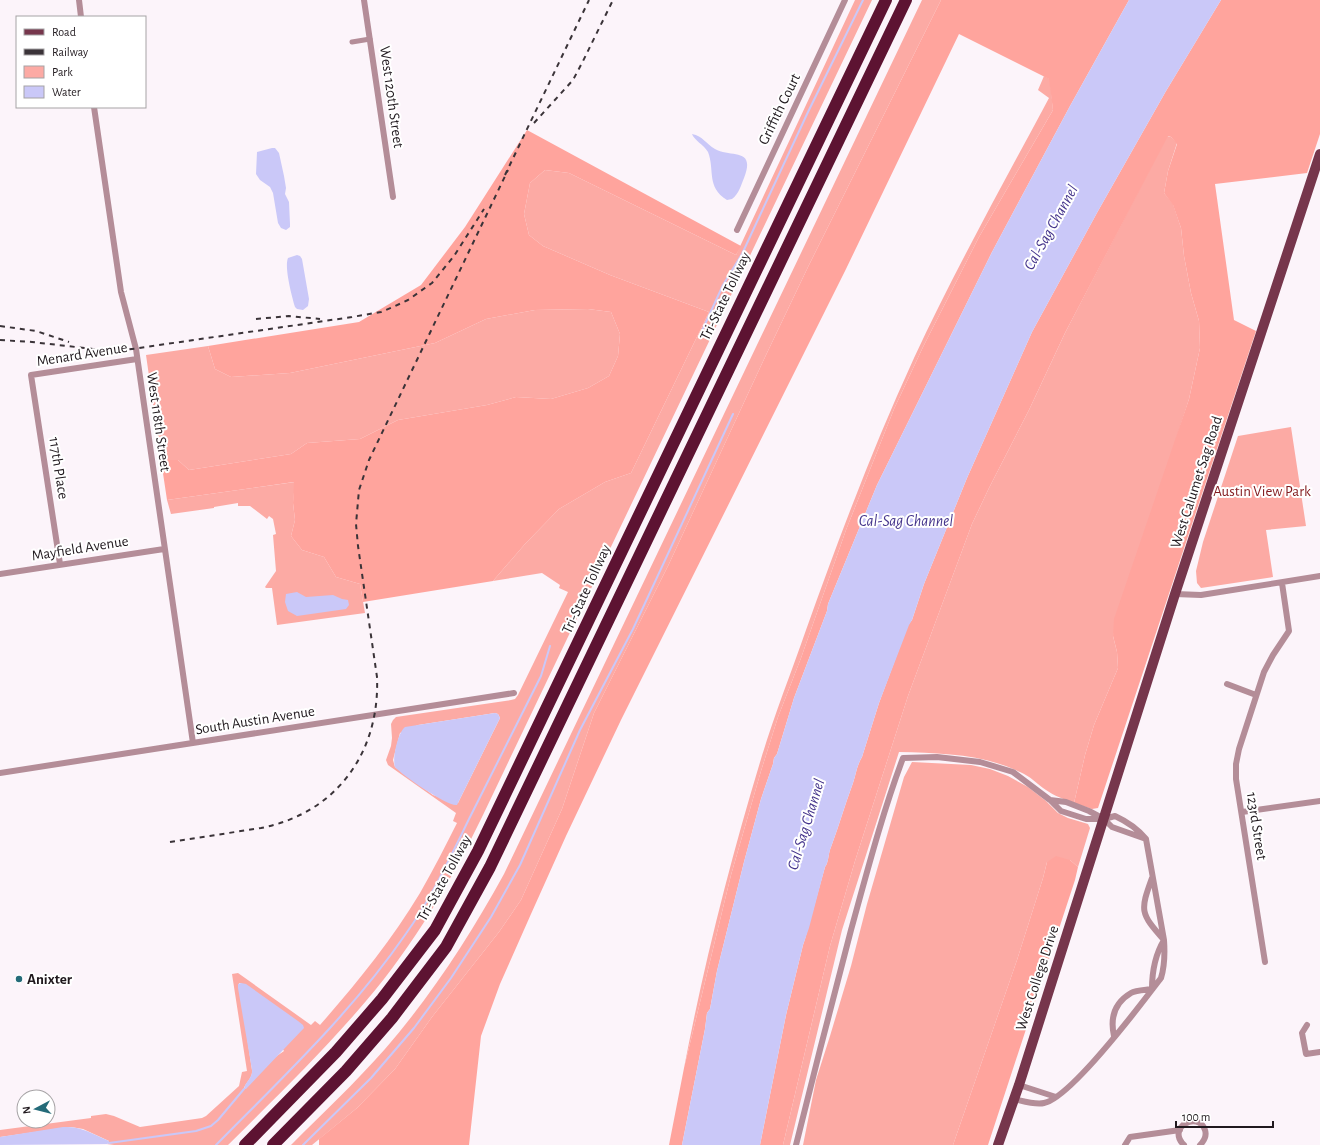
<svg xmlns="http://www.w3.org/2000/svg" width="1320" height="1145" font-family="'Alegreya Sans',sans-serif">
	<style>
		.green { fill: #fcaaa4; fill-rule: evenodd }
		.forest { fill: #ffa49d }
		.water { fill: #cac8f8 }
		.lines { fill: none; stroke-linecap: round; stroke-linejoin: round }
		.stream { stroke: #cac8f8; stroke-width: 2 }
		.pedestrian { stroke: #b48d98; stroke-width: 5 }
		.minor { stroke: #b48d98; stroke-width: 6 }
		.primary { stroke: #76364c; stroke-width: 10 }
		.motorway { stroke: #5d1332; stroke-width: 12 }
		.rail { stroke: #3a3338; stroke-width: 2; stroke-dasharray: 5 5; stroke-linecap: butt }
		.poi-dot { fill: #246b79; stroke: #fff; stroke-width: 1.5 }
		.labels { text-anchor: middle; stroke-width: 4; stroke-linejoin: round; paint-order: stroke }
		.street-label { font-size: 15px; fill: #20191e; stroke: #fff }
		.park-label { font-size: 15px; fill: #831b1f; stroke: #fff }
		.poi-label { font-size: 15px; font-weight: bold; fill: #20191e; stroke: #fff; text-anchor: start }
		.water-label { font-size: 16px; font-style: italic; fill: #45358c; stroke: #fff }
	</style>
	<rect width="100%" height="100%" fill="#fcf4fa"/>
	<path class="green" d="M855,0h17l-389,815c-32,66 -69,130 -117,186 -43,51 -91,97 -138,144h-114l-7,-1 2,-1v-2l-26,-12 -12,-2 -71,10v-7l91,-12v-2l15,-2 8,2 26,11 62,-9 4,-2 33,-30 3,-14 5,-1 -15,-97 6,-1 73,52 4,-4 5,4c36,-41 71,-84 100,-132 13,-23 25,-46 37,-70l-4,-2 3,-8 -68,-48 -2,-5 5,-14 1,-8 -1,-14 2,-4 3,-3 115,-17 4,-1 3,-4 50,-103 -9,-4 1,-3 -18,-12 -49,8 32,-37 34,-35 46,-27 26,-9 78,-161 -99,-37 -67,-29 -14,-11 -5,-21 6,-31 15,-13 24,3 167,82zM495,713l3,1 2,4 -42,85 -25,-8 -38,-28 -2,-7 7,-27 18,-8zM239,983h2l43,68 -10,7 -29,31 -1,-1c2,-6 9,-10 8,-18z
		M922,0h19l-133,267 -42,88 -98,211 -74,147 -32,96 -41,91 -22,32 -67,85 -37,52 -38,39 -45,37h-21c32,-32 64,-62 94,-96 46,-53 85,-113 119,-175z
		M1044,76l6,3 3,31 -74,127 -56,110 -29,62 -48,121 -45,128 -23,59 -17,54 -30,104 -47,193c20,-104 46,-207 77,-309 13,-43 30,-86 45,-129 33,-92 67,-183 108,-272 41,-88 89,-174 135,-260l-11,-8z
		M1167,136l4,1 6,6 -9,28 -4,22 9,11 8,24 3,28 7,37 8,28 1,27 -11,51 -76,237 4,16 1,16 -24,57 -9,30 -11,48c-10,-4 -20,-7 -28,-13 -9,-6 -16,-14 -26,-18 -37,-18 -80,-19 -121,-20l-57,178 -52,215h-7l47,-199 25,-85 53,-165 64,-172 17,-36 40,-78 36,-77z
		M588,309l23,3 9,22 -2,22 -9,20 -21,12 -37,11 -35,-2 -29,8 -89,15 -38,19 -53,4 -16,11 -102,16 -11,-10h-17l-15,-105 62,-9 7,23 16,8 59,-4 145,-30 51,-24 49,-9z
		M1291,427l15,99 -40,4 7,47 -72,11 -4,-5 -1,-12 7,-29 35,-106z
		M295,482l-2,21 2,17 -4,16 11,14 22,7 12,20 24,7 5,29 -88,12 -5,-37h-6l-1,-1 11,-16 -3,-36 3,-1 -3,-15 -4,-3 -2,3 -17,-13h-12v-3l-24,4v1l-43,6 -4,-14z
		M912,762l59,3 19,4 18,7 20,11 18,14 12,12 10,5 20,6 2,4 -12,39 -8,-7 -23,2 -4,16 -26,82 -64,185h-150l13,-65 14,-44 21,-70 16,-62 37,-127z"/>
	<path class="forest" d="M941,0h188l-59,106 -78,146 -115,233 -49,119 -1,7 -33,87 -17,56 -3,4 -1,6 -12,35 -17,63 -27,109 -7,38 -3,4 -2,16 -23,116h-13l15,-77 47,-193 30,-104 17,-54 23,-59 45,-128 48,-121 29,-62 56,-110 74,-127 -4,-31 -90,-45 -113,235 -225,451 -55,116 -35,78 -31,70 -19,52 -12,109h-150v-6l38,-31 38,-39 37,-52 67,-85 22,-32 41,-91 32,-96 74,-147 98,-211 42,-88z
		M1221,0h99v134l-13,39 -92,11 19,136 22,11 -158,477 -6,1 -18,-6 11,-48 9,-30 24,-57 -1,-16 -4,-16 1,-17 75,-220 11,-51 -1,-27 -8,-28 -7,-37 -3,-28 -8,-23 -9,-12 4,-22 9,-27 -6,-7 -3,-1 -103,197 -36,77 -40,78 -17,36 -64,172 -53,165 -25,85 -47,199h-23l26,-130 17,-70 2,-6 20,-72c4,-5 3,-14 6,-20 8,-21 14,-43 22,-64 3,-9 4,-18 9,-26l17,-54 29,-78 4,-5 12,-36 43,-106 65,-146 66,-121 68,-120z
		M527,130l214,116 -5,9 -167,-82 -24,-3 -15,13 -6,31 5,21 14,11 67,29 99,37 -78,161 -26,9 -46,27 -34,35 -32,37 -130,21 -3,-18 -24,-7 -12,-20 -22,-7 -11,-14 4,-16 -2,-17 1,-21 -127,18 -6,-40h17l11,10 102,-16 16,-11 53,-4 38,-19 89,-15 29,-8 35,2 37,-11 21,-12 9,-20 2,-22 -9,-22 -23,-3 -53,1 -49,9 -51,24 -145,30 -59,4 -16,-8 -7,-23 151,-24 62,-37 44,-58z
		M1056,856l14,4 8,7 -3,13 -87,265h-35l64,-185 26,-82 4,-16z"/>
	<path class="water" d="M1129,0h92l-55,91 -68,120 -66,121 -65,146 -43,106 -12,36 -3,5 -30,78 -17,54c-5,8 -6,17 -9,26 -8,21 -14,43 -22,64 -3,7 -2,15 -6,20l-16,61 -6,17 -17,70 -26,130h-78l23,-116 2,-16 3,-4 7,-38 27,-109 17,-63 12,-35 1,-6 3,-4 17,-56 33,-87 1,-7 49,-119 115,-233 78,-146z
		M692,134c11,2 14,10 23,15 16,9 41,-2 29,29 -3,7 -5,16 -12,21l-5,1c-21,-13 -12,-30 -19,-48 -4,-7 -14,-12 -16,-18z
		M272,148h3l4,5 5,23 2,12 -1,6 4,8 1,22v3l-4,3 -5,-2 -3,-5 -5,-30 -3,-6 -10,-7 -4,-6 1,-22z
		M297,255l3,1 2,3 7,40 -1,7 -5,4 -6,-1 -2,-2c-3,-10 -11,-40 -7,-49z
		M297,592l9,5 27,-2 9,4 6,1 1,5 -3,4 -49,7 -9,-5 -3,-9 1,-8z
		M495,713l3,1 2,4 -43,87c-9,2 -55,-30 -62,-38 -3,-8 3,-35 10,-40z
		M241,983l5,1 52,37 5,4 1,3 -58,61h-2c1,-7 9,-11 8,-19l-14,-82v-4z
		M63,1127c19,-1 29,7 46,14v2l-2,1 -107,1v-8z"/>
	<g class="lines">
		<path class="stream" d="M701,333l22,-48 19,-31 66,-142 55,-112
			M109,1143l87,-12 15,-5 7,-6 26,-31
			M216,1145c66,-67 136,-133 189,-210 26,-36 45,-77 64,-116 24,-48 48,-96 72,-143l9,-30
			M303,1145l68,-67 43,-50 37,-50 40,-61 29,-52 60,-135 53,-101 100,-215"/>
		<path class="pedestrian" d="M352,42l18,-3"/>
		<path class="minor" d="M79,0l2,17
			M364,0l29,197
			M94,107l27,185 15,57 57,394
			M737,230l108,-230
			M60,564l-29,-189 106,-16
			M0,574l164,-25
			M1175,594l26,1 119,-19
			M1227,684l29,11
			M0,773l514,-80
			M1050,800l16,2 23,9 15,8 8,8 34,12
			M1242,812l78,-11
			M1265,962l-29,-183v-15l3,-15 25,-77 9,-17 16,-24 -7,-48
			M1307,1025l-5,8 4,21 14,-2
			M1114,1036c-4,-18 0,-33 17,-43 5,-3 15,-3 21,-4 0,-17 3,-34 12,-49 -24,-27 -24,-29 -12,-62
			M1019,1085l37,12
			M796,1145c18,-72 36,-143 55,-215 16,-58 31,-116 52,-172l34,-1 43,5 33,10 37,28 11,11 25,8h18l11,-3c13,6 22,12 31,23l18,101c1,14 1,25 -3,38 -19,25 -90,120 -117,125 -9,2 -21,-2 -30,-4
			M1125,1145l5,-8 50,-7
			M1184,1145c-18,-17 14,-35 21,-15 2,6 -1,11 -5,15"/>
		<path class="primary" d="M998,1145l21,-60 156,-491 145,-440"/>
		<path class="motorway" d="M245,1145l91,-93 46,-53 53,-69 43,-79 408,-851
			M273,1145l73,-74 46,-53 54,-71 44,-80 416,-867"/>
		<path class="rail" d="M534,123l39,-43 10,-19 30,-61
			M505,175l84,-175
			M256,319l33,-3 31,3
			M0,326l36,5 33,11
			M0,340l32,2 70,8h23l227,-33 29,-5 12,-5 15,-7 24,-17 22,-27 30,-47
			M170,842l91,-14c76,-15 119,-76 116,-151l-19,-131 -2,-22 3,-34 10,-30 139,-290"/>
	</g>
	<circle class="poi-dot" cx="19" cy="979" r="4"/>
	<g class="labels">
		<g class="street-label">
			<text transform="translate(392 97) rotate(82)" y="5">West 120th Street</text>
			<text transform="translate(779 109) rotate(-64)" y="5">Griffith Court</text>
			<text transform="translate(725 296) rotate(-64)" y="5">Tri-State Tollway</text>
			<text transform="translate(82 354) rotate(-9)" y="5">Menard Avenue</text>
			<text transform="translate(159 422) rotate(82)" y="5">West 118th Street</text>
			<text transform="translate(59 468) rotate(81)" y="5">117th Place</text>
			<text transform="translate(1196 482) rotate(-72)" y="5">West Calumet Sag Road</text>
			<text transform="translate(80 548) rotate(-9)" y="5">Mayfield Avenue</text>
			<text transform="translate(586 589) rotate(-65)" y="5">Tri-State Tollway</text>
			<text transform="translate(255 720) rotate(-9)" y="5">South Austin Avenue</text>
			<text transform="translate(1257 826) rotate(81)" y="5">123rd Street</text>
			<text transform="translate(444 878) rotate(-61)" y="5">Tri-State Tollway</text>
			<text transform="translate(1037 978) rotate(-72)" y="5">West College Drive</text>
		</g>
		<g class="park-label">
			<text x="1262" y="496">Austin View Park</text>
		</g>
		<g class="poi-label">
			<text x="27" y="984">Anixter</text>
		</g>
		<g class="water-label">
			<text transform="translate(1050 227) rotate(-61)" y="6">Cal-Sag Channel</text>
			<text x="906" y="526">Cal-Sag Channel</text>
			<text transform="translate(805 824) rotate(-73)" y="6">Cal-Sag Channel</text>
		</g>
	</g>
	<rect x="16" y="16" width="130" height="92" fill="#ffffff" stroke="#a6a3a5"/>
	<rect x="24" y="29" width="20" height="6" fill="#76364c" stroke="#a6a3a5"/>
	<text x="52" y="36" font-size="12" fill="#20191e">Road</text>
	<rect x="24" y="49" width="20" height="6" fill="#3a3338" stroke="#a6a3a5"/>
	<text x="52" y="56" font-size="12" fill="#20191e">Railway</text>
	<rect x="24" y="66" width="20" height="12" fill="#fcaaa4" stroke="#a6a3a5"/>
	<text x="52" y="76" font-size="12" fill="#20191e">Park</text>
	<rect x="24" y="86" width="20" height="12" fill="#cac8f8" stroke="#a6a3a5"/>
	<text x="52" y="96" font-size="12" fill="#20191e">Water</text>
	<g transform="translate(36 1109) rotate(263)"><circle r="19" fill="#ffffff" stroke="#a6a3a5"/>
	<path d="M0-3L7 15L0 10L-7 15Z" fill="#246b79"/>
	<text y="-6" font-size="11" font-weight="bold" text-anchor="middle" fill="#20191e">N</text>
	</g>
	<path d="M1176 1121v6h97v-6" fill="none" stroke="#20191e" stroke-width="2"/>
	<text x="1182" y="1121" font-size="12" fill="#20191e" stroke="#ffffff" stroke-width="3" paint-order="stroke">100 m</text>
</svg>
